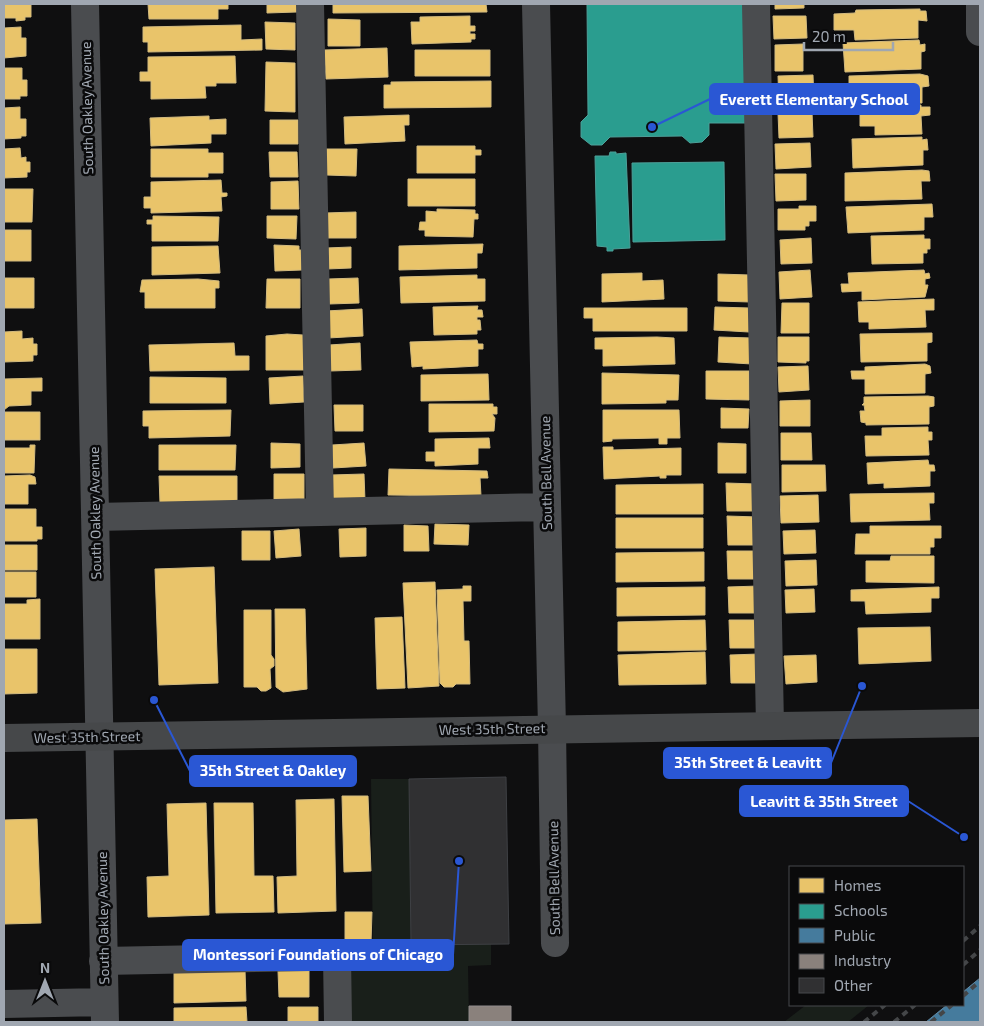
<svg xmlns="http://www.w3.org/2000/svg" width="984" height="1026" font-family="'Exo 2',sans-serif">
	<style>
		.green { fill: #191f1a }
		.homes { fill: #e9c46a; stroke: #d3bb7f }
		.schools { fill: #2a9d8f; stroke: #4da099 }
		.public { fill: #457b9d; stroke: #6088a3 }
		.industry { fill: #8a817c; stroke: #918c8c }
		.building { fill: #303032; stroke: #3e4044 }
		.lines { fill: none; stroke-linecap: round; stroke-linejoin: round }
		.minor { stroke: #4a4c4f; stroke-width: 28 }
		.major { stroke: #46484a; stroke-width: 28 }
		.rail { stroke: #444648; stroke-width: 4; stroke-dasharray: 6 5; stroke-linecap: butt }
		.labels { text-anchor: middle; stroke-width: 5; stroke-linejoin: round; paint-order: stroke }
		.street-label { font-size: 14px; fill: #a0a7b1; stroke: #0a0a0b }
		.leader { fill: none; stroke: #2a57d4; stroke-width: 2 }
		.callout-dot { fill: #2a57d4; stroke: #0a0a0b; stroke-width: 2 }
		.callout { fill: #2a57d4; stroke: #2a57d4; stroke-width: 2 }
		.callout-label { font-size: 15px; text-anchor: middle; font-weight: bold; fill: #fff }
	</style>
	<rect width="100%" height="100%" fill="#0f0f10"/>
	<path class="green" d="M371,779h38l2,166 80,-1v21l-23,1 1,56h-125v-57l29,-1z
		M806,1005h63l-21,17h-64z"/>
	<path class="homes" d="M4,4h27v13h-6v3l-9,1v-3h-12z
		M148,4h80v5h-10v10h-69z
		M267,4h30v8l-30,1z
		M333,4h153l1,8 -154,1z
		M775,4h29v4l-29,1z
		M920,9v2h6l1,10 -9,-1v18l-63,2 -1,-10h-20v-16l21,-1 1,-3z
		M470,16v10h5v5h-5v3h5v5h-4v3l-59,2 -1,-22h9v-5z
		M773,16h33l1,22 -33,1z
		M328,19l32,1v26h-32z
		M265,22l30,1v27l-29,-1z
		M241,25v15l21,-1v11l-114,2v-10h-5v-15z
		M21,27v11h5v18l-22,2v-30z
		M919,40l1,5 5,-1v7l-4,1v17l-76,3 -2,-29z
		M803,44v27h-28v-26z
		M387,48l1,29 -62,2 -2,-29z
		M415,50h75v26h-75z
		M235,56l1,27h-20v3h-11l1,12 -55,1v-18h-11v-9h8v-15z
		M266,62l29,1v49l-30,-1z
		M4,68h18v12h5v16h-7v3h-16z
		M920,74l8,2 1,10 -7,1v16l-47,1v-9h-26v-19z
		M813,75l1,27 -35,1 -1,-27z
		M491,81v26l-107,1v-23h7v-3z
		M875,105h46v2h9v8l-9,1 1,18 -47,1v-9h-15v-17h15z
		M20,107v12h6v17h-5v2l-17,1v-31z
		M812,112l1,25 -34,1 -1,-25z
		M409,115v10h-5l1,16 -60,3 -1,-27z
		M209,116v4l17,-1v15h-15v9l-60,3 -1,-28z
		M270,120h28v24h-28z
		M922,137v3l5,-1 1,11h-5v15l-70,3 -1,-29z
		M810,143l1,24 -35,2 -1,-25z
		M417,146h58v4h6v5h-6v18h-58z
		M20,148l1,10 5,-1v5h4v10h-3v5l-23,1v-29z
		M151,149h57v4h15v20h-15v4h-57z
		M326,149h31l-1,27 -30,-1z
		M269,152h28l1,25h-28z
		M922,170l7,1 1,10h-9l1,18 -77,2v-28z
		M775,174h31v26l-30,1z
		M408,179h67v27h-67z
		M221,180l1,13h5v3l-6,1 1,14 -71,2v-5h-7v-11h7v-15z
		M298,181l1,28h-28v-27z
		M4,189h29l-1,33h-28z
		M932,204l1,13h-9v13l-76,3 -2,-26z
		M799,206h17v15h-7v5h-4v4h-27v-21h21z
		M437,209l38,1v4h3v5h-4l-1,18 -48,-1v-6h-6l1,-8h6v-11l11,1z
		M356,212v26h-30l-1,-25z
		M153,216l66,1 -1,24h-66v-17h-5v-4h6z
		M267,216h30l-1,23 -29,-1z
		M4,230h27v31h-27z
		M924,235v4h6v10h-3v4h-4v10l-51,1 -1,-28z
		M811,238l1,25 -31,1 -1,-24z
		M483,244l-1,9h-5v15l-78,2v-24z
		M274,245l25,1v4h3v20l-27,1z
		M218,246l2,27 -68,2v-28z
		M351,247v21l-24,1 -1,-21z
		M810,270l2,27 -32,2 -1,-27z
		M924,270l1,4 4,-1 1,5 -5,1v6h3l-3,12 -63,3v-9l-20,1 -1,-8h8l-1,-11z
		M642,273v8l21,-1 1,19 -62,3v-28z
		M718,274l32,1v27l-32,-1z
		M477,275v4h8v22l-84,2 -1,-26z
		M4,278h30v30h-30z
		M358,278l1,25 -30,1 -1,-25z
		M198,279l21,2v7h-4v20h-70v-16h-5l2,-12z
		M267,279h33v29h-34z
		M934,299v11h-9l1,17 -57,2v-7h-10l-1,-20z
		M782,303h27v30h-28z
		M478,306l-1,4h5l1,7h-6v3h3l1,10h-4v4l-43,1 -1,-28z
		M715,307l35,1 -1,24 -35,-2z
		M584,308h103v23h-94v-13h-9z
		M362,309l1,27 -35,2 -2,-27z
		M22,331v8l11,-1v6h4v11h-4v6l-29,1v-30z
		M932,333v9l-5,1v18l-66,1 -1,-28z
		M287,334l16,1 1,35h-38v-34z
		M657,337l17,1 1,26 -72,2v-17h-8v-11z
		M719,337l33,1v26l-34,-2z
		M778,337h31v24h-3v2l-28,-1z
		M477,340l1,4h5v5h-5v17l-55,3v-3l-11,1 -2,-25z
		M234,343l1,13h14v14l-99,1 -1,-26z
		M360,343l1,27 -31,1 -1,-26z
		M925,364l5,2 1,7 -6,1v19l-60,1v-15h-13l-1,-8h14v-4z
		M808,366l1,24 -30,2 -1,-25z
		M706,371h43v29l-43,-1z
		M602,373l77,2 -1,25h-12v3l-64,1z
		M488,374l1,26 -68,1v-26z
		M303,376l1,26 -34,2 -1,-26z
		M150,377l76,1v25h-76z
		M42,378v13h-11v14l-22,1 -5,4v-31z
		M928,396l6,1v9l-5,1v17l-63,1v-2l-5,-1 -1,-11h5l-1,-6h-2l2,-2v-6z
		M810,400v26h-30v-25z
		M429,404h64v3h4v7h-5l3,4 -1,13 -65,1z
		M334,405h29v26h-28z
		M721,408l28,1 -1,19h-27z
		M231,410l-1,26 -81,2v-12h-6v-15z
		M603,410h76l1,28h-13v6h-8v-6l-47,1v2l-9,1z
		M4,412h36v28h-36z
		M928,427v5h4v8h-4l1,15 -63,1 -1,-20h17v-8z
		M781,433h30l1,27h-31z
		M489,438l1,10h-12v16l-43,2v-5h-9v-9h9v-13z
		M271,443l29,1v23l-29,1z
		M364,443l2,23 -33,2 -1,-23z
		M718,443l28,1v29h-28z
		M30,445h5l-1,28h-30v-25h26z
		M159,445h77l-1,25h-76z
		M603,447h10v3l68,-2v27h-15v3h-6v-2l-56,3z
		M928,460l1,5h5l1,6h-5v15l-46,2v-5l-16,1 -1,-21z
		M782,465h43l1,26 -44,1z
		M389,469l98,2 1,7h-8l1,18 -93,-1z
		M274,474h30v25h-30z
		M364,474l1,27 -32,2 -2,-28z
		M30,475l5,2 1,7h-8v20h-24v-28z
		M159,476h78v26l-77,1z
		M726,483l30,1 1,27h-30z
		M703,484v30h-87v-29z
		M934,493v10h-5l1,17 -79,2 -1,-28z
		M818,495l1,27 -38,1 -1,-27z
		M4,509h32v18h6v12h-5v2h-33z
		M727,516l31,1 1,28h-31z
		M616,518h87v30h-87z
		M435,524l34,1 -1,20 -34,-1z
		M404,525l24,1 1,25h-25z
		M870,526h71v12h-7v9h-4v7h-75l1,-20h14z
		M366,528v28l-26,1 -1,-28z
		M299,529l2,27 -25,2 -2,-27z
		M815,530l1,23 -32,1 -1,-23z
		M242,531h28v29h-28z
		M4,545h33v25h-33z
		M727,551h31l1,28h-31z
		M704,552v29l-88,1v-29z
		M891,556h43v27l-68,-1v-21h24z
		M816,560l1,25 -31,1 -1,-25z
		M214,567l4,116 -59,2 -4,-116z
		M4,572h32v25h-32z
		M435,582l4,104 -31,2 -5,-105z
		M463,586h8v15h-8l1,40h5l1,43h-14l-3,3h-9l-4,-4 -3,-93 26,-1z
		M759,586l1,27h-31l-1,-26z
		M705,587v28l-88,1v-28z
		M939,587v11h-8v14l-65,2 -1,-13h-14v-11z
		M814,589l1,23 -29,1 -1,-23z
		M40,599v40h-36v-35h23v-4z
		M275,609h30l2,80 -24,3 -7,-5z
		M244,610h27v45l3,4v7l-4,3 1,19 -5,3h-5l-4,-4h-13z
		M402,617l3,71 -28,1 -2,-71z
		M705,620l1,30 -88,1v-29z
		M729,620h31v28h-30z
		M930,627l1,34 -72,3 -1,-36z
		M4,649h33v44l-33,1z
		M705,652l1,32 -87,1 -1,-30z
		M759,654v29h-28l-1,-28z
		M816,655l1,27 -31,2 -2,-28z
		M342,796h26l3,75 -27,1z
		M334,799l2,112 -58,2 -1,-36 20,-1 -1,-76z
		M206,803l3,112 -61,2 -1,-40 22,-1 -2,-72z
		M214,803h39l1,73h19l1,36 -58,1z
		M37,819l4,104 -37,1v-104z
		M345,912h27l-1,31h-26z
		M245,970l1,31 -72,2v-31z
		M278,971h31v26h-30z
		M246,1007l1,15h-73v-14z
		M288,1007h30v15h-30z"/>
	<path class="schools" d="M587,4h158l2,119h-38v12l-7,7 -12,1 -8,-7 -72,1 -8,8h-11l-10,-8v-15l7,-7z
		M610,152h6v2l10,-1 4,95 -17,1v2h-6v-4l-10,-1 -2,-90h14z
		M724,162l1,78 -92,2 -1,-79z"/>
	<path class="public" d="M980,978v44h-54l21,-17h16v-13z"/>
	<path class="industry" d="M469,1006h42v16h-42z"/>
	<path class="building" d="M506,777l3,167 -98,1 -2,-166z"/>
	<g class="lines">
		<path class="minor" d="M85,4l20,1018
			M310,4l10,508
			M536,4l16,724 3,215
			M756,4l14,722
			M980,4v28
			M95,517l452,-10
			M337,956l1,66
			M103,961l261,-5
			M4,1004l100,-2"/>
		<path class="major" d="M4,738l976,-15"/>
		<path class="rail" d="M963,941l17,-15
			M963,965l17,-15
			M963,996l17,-15
			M864,1022l21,-17
			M894,1022l21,-17
			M931,1022l21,-17"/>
	</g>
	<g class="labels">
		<g class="street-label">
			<text transform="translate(87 108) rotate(-91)" y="5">South Oakley Avenue</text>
			<text transform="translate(546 473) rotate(-91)" y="5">South Bell Avenue</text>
			<text transform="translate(95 513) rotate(-91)" y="5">South Oakley Avenue</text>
			<text transform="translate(492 729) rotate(-1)" y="5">West 35th Street</text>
			<text transform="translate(87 737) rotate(-1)" y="5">West 35th Street</text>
			<text transform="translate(554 878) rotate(-91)" y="5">South Bell Avenue</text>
			<text transform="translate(103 918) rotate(-91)" y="5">South Oakley Avenue</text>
		</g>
	</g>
	<path class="leader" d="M652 127L710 99M862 686L831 763M154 700L190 771M964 837L908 801M459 861L453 955"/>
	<g class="callout-dot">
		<circle cx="652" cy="127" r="5"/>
		<circle cx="862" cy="686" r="5"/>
		<circle cx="154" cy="700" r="5"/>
		<circle cx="964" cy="837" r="5"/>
		<circle cx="459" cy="861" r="5"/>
	</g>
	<g class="callout">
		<rect x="710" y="84" width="209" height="30" rx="5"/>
		<rect x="664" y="748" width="167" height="30" rx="5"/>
		<rect x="190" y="756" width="166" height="30" rx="5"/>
		<rect x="740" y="786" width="168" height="30" rx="5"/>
		<rect x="183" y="940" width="270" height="30" rx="5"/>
	</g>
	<g class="callout-label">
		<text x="814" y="105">Everett Elementary School</text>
		<text x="748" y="768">35th Street &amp; Leavitt</text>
		<text x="273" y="776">35th Street &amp; Oakley</text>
		<text x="824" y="807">Leavitt &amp; 35th Street</text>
		<text x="318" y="960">Montessori Foundations of Chicago</text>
	</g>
	<rect width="984" height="1026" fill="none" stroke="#a0a7b1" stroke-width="10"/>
	<rect x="789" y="866" width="175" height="140" fill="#0a0a0b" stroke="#46494d"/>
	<rect x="799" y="878" width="25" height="15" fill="#e9c46a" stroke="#46494d"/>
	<text x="834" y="891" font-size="15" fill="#a0a7b1">Homes</text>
	<rect x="799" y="904" width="25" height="15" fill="#2a9d8f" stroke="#46494d"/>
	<text x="834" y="916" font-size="15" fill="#a0a7b1">Schools</text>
	<rect x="799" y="928" width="25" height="15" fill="#457b9d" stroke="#46494d"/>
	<text x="834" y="941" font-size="15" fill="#a0a7b1">Public</text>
	<rect x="799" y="954" width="25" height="15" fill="#8a817c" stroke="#46494d"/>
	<text x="834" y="966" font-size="15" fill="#a0a7b1">Industry</text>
	<rect x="799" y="978" width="25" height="15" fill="#303032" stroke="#46494d"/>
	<text x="834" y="991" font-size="15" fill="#a0a7b1">Other</text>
	<g transform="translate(45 981)" stroke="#0a0a0b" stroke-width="4" paint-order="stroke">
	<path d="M0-4L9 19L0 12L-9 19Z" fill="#a0a7b1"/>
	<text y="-8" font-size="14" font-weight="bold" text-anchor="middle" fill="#a0a7b1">N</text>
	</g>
	<path d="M804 42v8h89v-8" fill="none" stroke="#a0a7b1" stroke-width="2.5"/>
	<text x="812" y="42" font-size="15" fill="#a0a7b1" stroke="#0a0a0b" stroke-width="4" paint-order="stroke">20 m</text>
</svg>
